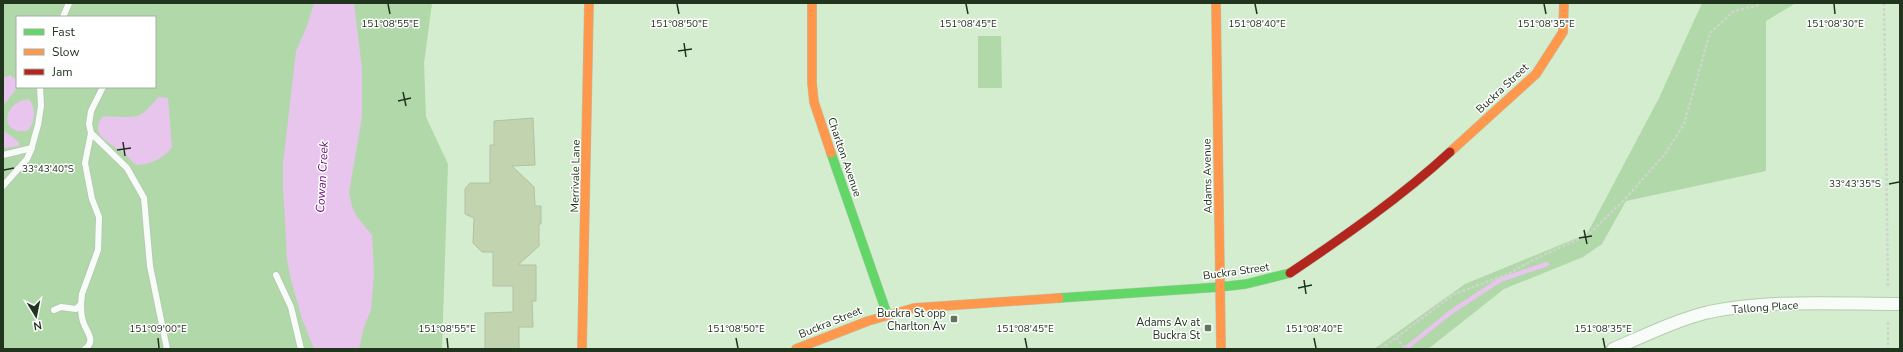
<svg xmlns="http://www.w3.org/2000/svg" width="1903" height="352" font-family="'Nunito Sans',sans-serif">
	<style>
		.green { fill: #b0d8a9; fill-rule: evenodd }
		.water { fill: #e7c5ed }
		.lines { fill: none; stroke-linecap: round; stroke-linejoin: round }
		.stream { stroke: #e7c5ed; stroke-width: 4.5 }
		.building { fill: #c2d3af; stroke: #b2c1a6 }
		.lane-casing { stroke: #b5cab2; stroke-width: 8 }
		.street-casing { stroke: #b5cab2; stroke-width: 14 }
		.fast-casing { stroke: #b5cab2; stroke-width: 10 }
		.slow-casing { stroke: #b5cab2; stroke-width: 10 }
		.jam-casing { stroke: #b5cab2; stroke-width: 10 }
		.path { stroke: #ced6cc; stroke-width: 2.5; stroke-dasharray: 3 2; stroke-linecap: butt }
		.lane { stroke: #f8fcf8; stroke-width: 6 }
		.street { stroke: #f8fcf8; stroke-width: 12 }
		.fast { stroke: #63d668; stroke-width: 9 }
		.slow { stroke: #ff974d; stroke-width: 9 }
		.jam { stroke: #b3261e; stroke-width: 9 }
		.ticks { fill: none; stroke: #21341e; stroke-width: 1.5 }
		.poi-dot { fill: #5f755c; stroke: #fff; stroke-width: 1.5 }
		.labels { text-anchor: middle; stroke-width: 3; stroke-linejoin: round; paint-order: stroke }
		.street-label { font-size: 11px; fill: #21341e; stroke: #fff }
		.poi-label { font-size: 11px; fill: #21341e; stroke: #fff; text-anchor: end }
		.water-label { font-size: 12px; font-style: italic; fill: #670877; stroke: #fff }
		.ticks-label { font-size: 10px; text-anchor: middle; fill: #21341e; stroke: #fff; stroke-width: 3; stroke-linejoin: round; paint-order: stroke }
	</style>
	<rect width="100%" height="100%" fill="#d3edce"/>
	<path class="green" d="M3,3h429l-8,60 2,54 22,47 -6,185h-439zM17,17h138v70h-138z
		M1702,3h94l-30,18v150l-140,30 -24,43 -19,13 -79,32 -76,60h-54l91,-65 122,-50 72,-136z
		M978,36h23l1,52h-24z"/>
	<path class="water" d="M314,3h40l8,65v49l-13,76 3,13 5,11 15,18 2,39 -3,36 -7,17 -5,22h-45l-12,-30 -12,-43 -3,-17 -4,-73v-22l13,-113 11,-25z
		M10,75l7,5v8l-14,18v-28z
		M159,97l9,1 4,49c-7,11 -23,18 -36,18 -4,-3 -7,-8 -11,-11 -12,-10 -37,-18 -23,-37 13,-3 29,4 41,-4 6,-4 10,-11 16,-16z
		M29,99c7,8 6,22 0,31 -29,8 -29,-28 0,-31z
		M3,130l16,12v4l-16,2z"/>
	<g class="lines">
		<path class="stream" d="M1405,349l46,-37 49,-32 47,-16"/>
	</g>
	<path class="building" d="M533,118l2,47 -23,1 22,21 1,19h6v18h-2v22l-21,19h18v36h-4l1,26h-14v22h-34v-36l28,-1v-26h-20v-34h-11l-9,-9 1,-25 -9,-4v-25l5,-6h20v-38h4v-24z"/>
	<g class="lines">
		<g class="lane-casing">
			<path id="lane" d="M63,17l6,-14
				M103,87l-12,24 -2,13 2,9 36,35 17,30 6,68 17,83
				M3,155l29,-7
				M3,186l24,-27 4,-9 7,-25 3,-19 -1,-19
				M276,275l15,32 10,42
				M81,304c0,7 0,14 3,20 3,8 12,17 1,25
				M54,310l7,-3 15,2 5,-5 1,-10 16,-44 1,-33 -7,-18 -7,-36 6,-30"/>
		</g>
		<g class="street-casing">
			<path id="street" d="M1613,349c31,-13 63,-29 96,-37 63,-13 128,-8 191,-8"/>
		</g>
		<g class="fast-casing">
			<path id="fast" d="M831,153l56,161
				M1059,298l161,-11 26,-3 44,-11"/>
		</g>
		<g class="slow-casing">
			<path id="slow" d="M812,3v80l2,19 17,51
				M1216,3l5,346
				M1450,152l86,-78 27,-42 1,-29
				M582,349l7,-346
				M796,349l72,-28 46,-13 145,-10"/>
		</g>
		<g class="jam-casing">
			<path id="jam" d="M1290,273c55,-37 111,-76 160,-121"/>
		</g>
		<path class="path" d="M1884,3l4,285
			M1888,322v27
			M1396,338l10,11
			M1381,349l73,-55 52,-19 33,-18 49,-22 37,-36 40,-45 19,-30 26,-91 24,-22 22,-5 4,-3"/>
		<use href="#lane" class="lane"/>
		<use href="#street" class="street"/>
		<use href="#fast" class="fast"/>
		<use href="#slow" class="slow"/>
		<use href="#jam" class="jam"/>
	</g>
	<path class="ticks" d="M388,4l2,10M677,4l2,10M966,4l2,10M1255,4l2,10M1544,4l2,10M1834,4l1,10M684,43l2,14M678,51l14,-2M403,92l3,14M398,101l13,-3M123,142l2,14M117,150l14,-2M4,170l10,-2M1889,184l10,-2M1584,230l3,14M1579,238l13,-2M1304,280l2,14M1298,288l14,-3M158,338l1,10M447,338l1,10M736,338l2,10M1025,338l2,10M1314,338l2,10M1603,338l2,10"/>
	<g class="poi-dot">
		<rect x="950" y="315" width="8" height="8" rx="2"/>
		<rect x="1204" y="324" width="8" height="8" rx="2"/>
	</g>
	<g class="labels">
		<g class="street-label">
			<text transform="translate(1502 88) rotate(-43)" y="4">Buckra Street</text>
			<text transform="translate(845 157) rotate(71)" y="4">Charlton Avenue</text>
			<text transform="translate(575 176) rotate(-89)" y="4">Merrivale Lane</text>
			<text transform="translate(1207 176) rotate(-91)" y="4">Adams Avenue</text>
			<text transform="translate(1236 271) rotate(-8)" y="4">Buckra Street</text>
			<text transform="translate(1765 307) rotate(-4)" y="4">Tallong Place</text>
			<text transform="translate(830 322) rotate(-22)" y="4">Buckra Street</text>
		</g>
		<g class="poi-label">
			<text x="946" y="317">Buckra St opp<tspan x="946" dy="13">Charlton Av</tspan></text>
			<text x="1200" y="326">Adams Av at<tspan x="1200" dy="13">Buckra St</tspan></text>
		</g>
		<g class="water-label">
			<text transform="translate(322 177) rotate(-87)" y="4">Cowan Creek</text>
		</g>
	</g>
	<g class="ticks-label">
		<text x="390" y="27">151°08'55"E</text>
		<text x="679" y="27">151°08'50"E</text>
		<text x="1257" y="27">151°08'40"E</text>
		<text x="1546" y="27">151°08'35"E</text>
		<text x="1835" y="27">151°08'30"E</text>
		<text x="968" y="27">151°08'45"E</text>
		<text x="48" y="172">33°43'40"S</text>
		<text x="1855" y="187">33°43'35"S</text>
		<text x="158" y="332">151°09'00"E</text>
		<text x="447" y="332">151°08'55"E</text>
		<text x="736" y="332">151°08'50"E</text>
		<text x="1025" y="332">151°08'45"E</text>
		<text x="1314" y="332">151°08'40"E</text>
		<text x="1603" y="332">151°08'35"E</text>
	</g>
	<rect width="1903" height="352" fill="none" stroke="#21341e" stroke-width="8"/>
	<rect x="16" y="16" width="140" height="72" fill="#ffffff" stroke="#a6aea5"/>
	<rect x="24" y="29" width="20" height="6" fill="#63d668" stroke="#a6aea5"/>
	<text x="52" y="36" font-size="12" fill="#21341e">Fast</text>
	<rect x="24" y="49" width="20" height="6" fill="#ff974d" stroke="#a6aea5"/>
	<text x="52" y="56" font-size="12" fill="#21341e">Slow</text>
	<rect x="24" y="69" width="20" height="6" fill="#b3261e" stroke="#a6aea5"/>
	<text x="52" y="76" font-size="12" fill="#21341e">Jam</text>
	<g transform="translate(36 316) rotate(170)" stroke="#ffffff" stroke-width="3" paint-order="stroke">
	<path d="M0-3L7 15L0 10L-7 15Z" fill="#21341e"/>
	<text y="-6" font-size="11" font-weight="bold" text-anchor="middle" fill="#21341e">N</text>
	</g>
</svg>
